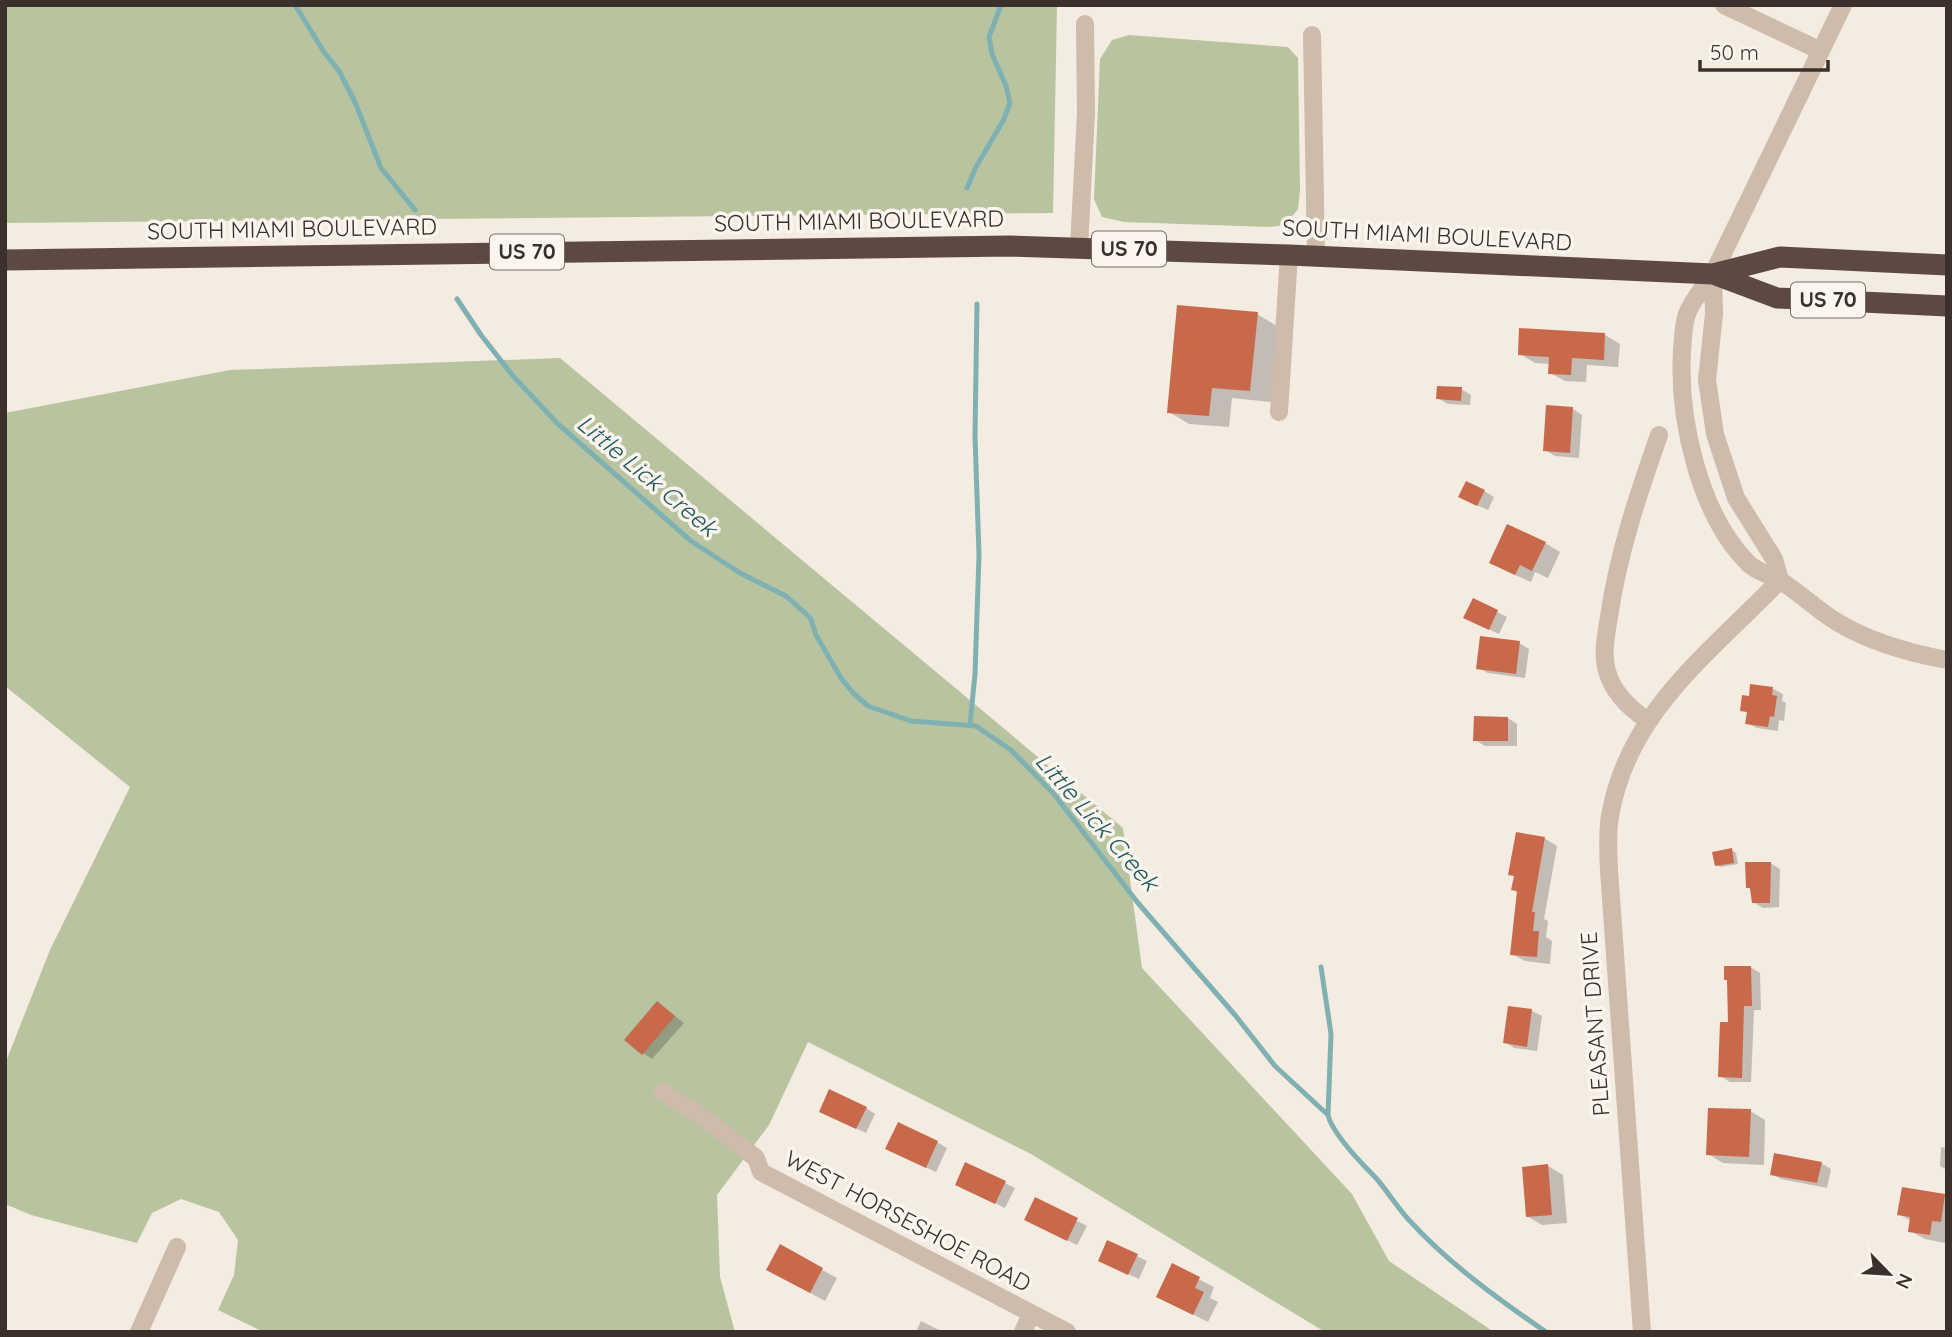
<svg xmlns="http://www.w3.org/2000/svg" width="1952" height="1337" font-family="Quicksand,sans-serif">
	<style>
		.green { fill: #b8c4a0 }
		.shadow { fill: #0003 }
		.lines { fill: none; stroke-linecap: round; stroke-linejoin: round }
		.stream { stroke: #7fb0b2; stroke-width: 5 }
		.building { fill: #c8694b }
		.minor { stroke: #cdbbac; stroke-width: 18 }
		.highway { stroke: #5c4a42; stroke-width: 21 }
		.labels { text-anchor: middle; stroke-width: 7; stroke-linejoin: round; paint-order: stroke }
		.shield { fill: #fbf5ee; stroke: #756b66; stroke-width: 2 }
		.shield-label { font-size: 21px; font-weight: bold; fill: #3b302b }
		.street-label { font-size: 23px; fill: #3b302b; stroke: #fbf5ee }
		.water-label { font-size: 24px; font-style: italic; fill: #1f5a5e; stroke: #fbf5ee }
	</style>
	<rect width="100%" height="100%" fill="#f4ebe1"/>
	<path class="green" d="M5,5h1052l-4,208 -1048,10z
		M1129,35l159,12 10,11 2,132 -2,19 -13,16 -15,2 -146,-5 -22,-5 -8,-18 6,-140 12,-19z
		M560,358l563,470 19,140 210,226 37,67 105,71h-169l-294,-178 -223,-112 -39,83 -52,70 3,82 15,55h-471l-46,-22 16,-35 4,-35 -19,-28 -38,-13 -29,14 -15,30 -106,-28 -26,-11v-140l45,-114 80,-163 -125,-101v-273l225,-43z"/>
	<path class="shadow" d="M1257,314l20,12 -6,76 -39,-4 -3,29 -40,-3 -20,-12z
		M1605,335l15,9 -2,23 -31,-2 -1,17 -21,-1 -15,-8 1,-9 -16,-1 -15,-9z
		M1461,389l10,6 -1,10 -22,-1 -10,-6z
		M1573,409l9,6 -3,43 -24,-2 -10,-6z
		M1484,491l10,6 -6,13 -18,-8z
		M1545,543l15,9 -12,26 -13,-6 -4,10 -25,-11z
		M1474,600l33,17 -8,17 -24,-11z
		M1519,643l10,6 -4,29 -37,-5 -10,-5z
		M1752,686l21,3 10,5 -1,7 4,2 -2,18 -5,-1 -1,11 -21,-3 -10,-5 1,-10 -6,-3 8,-12z
		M1508,718l9,6v22h-32l-10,-6z
		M1544,838l13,8 -13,73 4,2 -2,16 6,4 -2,23 -25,-3 -13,-7 6,-61 -5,-3z
		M1732,850l4,3 2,11 -17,3 -5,-2z
		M1770,863l10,6 -1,38 -16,1 -10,-6 -1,-12 -5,-3z
		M1750,967l10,6 1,37h-7l-3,72h-21l-10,-6 10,-52 -1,-43 -3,-2z
		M658,1003l26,20 -32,36 -9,-6z
		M1509,1008l23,3 10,5 -5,35 -23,-3 -9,-6z
		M866,1108l9,6 -9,19 -36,-17z
		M1750,1111l15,9 -1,45 -41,-2 -15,-9z
		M937,1142l10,6 -11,24 -39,-18z
		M1941,1147l6,1v22l-7,-4z
		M1821,1163l10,6 -4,19 -46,-9 -9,-5z
		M1548,1166l15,9 4,48 -25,2 -15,-9z
		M1005,1183l10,5 -10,20 -39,-19z
		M1903,1189l44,7 -2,47 -20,-4 -15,-8 1,-10 -12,-7z
		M1036,1199l51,27 -10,19 -41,-20z
		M1108,1242l39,19 -8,18 -30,-13z
		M780,1247l57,31 -12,23 -42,-23z
		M1173,1266l41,21 -4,11 8,4 -10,20 -50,-25z
		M921,1321l20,10 1,1h-26z"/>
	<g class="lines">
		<path class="stream" d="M295,5l29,47 15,19 16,31 26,66 34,42
			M967,188l9,-21 27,-46 7,-18 -4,-17 -14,-32 -3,-17 12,-32
			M457,299l24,36 32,41 45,48 133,117 49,32 46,23 19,17 6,6 5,16 25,43 13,16 14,12 43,15 65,5 35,24 42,43 85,110 97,112 40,51 53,49c4,18 34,49 48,63 12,14 21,29 33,42 39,43 89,79 137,112
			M970,724l5,-50 4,-119 -4,-119 2,-132
			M1321,967l10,67 -3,81"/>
	</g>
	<path class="building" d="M1177,305l81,7 -8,79 -38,-3 -3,28 -42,-3z
		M1519,328l86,5 -1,27 -32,-2 -1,17 -23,-1 1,-17 -31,-2z
		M1437,386l25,1 -1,14 -25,-2z
		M1546,405l27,2 -3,46 -27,-2z
		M1466,481l19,9 -8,16 -19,-9z
		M1507,524l39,18 -14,29 -12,-6 -5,10 -26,-12z
		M1473,598l25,12 -9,20 -26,-12z
		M1480,636l40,5 -4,33 -40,-5z
		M1750,684l23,3 -1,8 5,1 -3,21 -4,-1 -2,11 -23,-3 2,-12 -7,-1 2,-16 7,1z
		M1474,716l34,1v24h-35z
		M1516,832l29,5 -13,75h3l-2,19h6l-2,26 -27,-2 7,-64 -6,-1 3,-14 -6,-1z
		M1732,848l2,15 -19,3 -3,-14z
		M1745,862h26l-1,41h-18l-2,-15h-4z
		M1724,966h27l1,40h-8l-2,72 -24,-1 2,-55h8l-1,-42h-3z
		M657,1001l18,15 -33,39 -18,-15z
		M1508,1006l24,3 -5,38 -24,-4z
		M829,1089l38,18 -11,22 -37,-17z
		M1708,1108l43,1 -2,48 -43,-2z
		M898,1122l40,19 -12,27 -41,-19z
		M1774,1153l48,9 -5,21 -47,-8z
		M965,1162l41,19 -11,23 -40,-19z
		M1548,1164l4,51 -26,2 -4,-50z
		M1902,1187l43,7 -4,28 -9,-1 -2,14 -22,-3 2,-15 -13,-2z
		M1035,1197l43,21 -11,23 -43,-21z
		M1107,1240l31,14 -10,21 -30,-14z
		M780,1244l43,24 -13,25 -44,-23z
		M1172,1263l28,14 -5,11 9,4 -11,23 -37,-18z"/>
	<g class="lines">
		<path class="minor" d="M1724,5l97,46
			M1843,5l-130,269c-8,12 -21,26 -26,40 -4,11 -4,25 -5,37 -4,67 17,164 67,213 10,9 21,10 32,17 19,12 36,29 56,41 33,20 72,31 110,38
			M1312,35l4,221
			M1079,247l7,-134 -1,-89
			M1713,274l1,40 -7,66 8,54 21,64 38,61 6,21
			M1279,412l10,-157
			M1647,720c-18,-12 -34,-27 -40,-49 -5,-17 -1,-36 2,-54 9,-63 29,-122 50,-182
			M663,1092l45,29 48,37 5,14 306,160
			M139,1332l38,-85
			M1023,1332l8,-18
			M1642,1332l-33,-462c-1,-18 -2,-36 1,-54 18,-105 100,-163 170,-236"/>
		<path class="highway" d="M5,260l1005,-14 279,9 424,19 67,-17 167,8
			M1713,274l64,24 170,8"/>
	</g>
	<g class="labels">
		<g class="shield">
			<rect x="1092" y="231.5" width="74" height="35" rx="5"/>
			<rect x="490" y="234.5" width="74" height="35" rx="5"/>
			<rect x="1791" y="282.5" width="74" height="35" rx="5"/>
		</g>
		<g class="shield-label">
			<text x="1129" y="256">US 70</text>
			<text x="527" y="259">US 70</text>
			<text x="1828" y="307">US 70</text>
		</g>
		<g class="street-label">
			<text transform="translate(859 221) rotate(-1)" y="8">SOUTH MIAMI BOULEVARD</text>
			<text transform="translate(292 229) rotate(-1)" y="8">SOUTH MIAMI BOULEVARD</text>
			<text transform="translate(1427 235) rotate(3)" y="8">SOUTH MIAMI BOULEVARD</text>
			<text transform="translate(1595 1024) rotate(-94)" y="8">PLEASANT DRIVE</text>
			<text transform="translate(908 1221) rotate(28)" y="8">WEST HORSESHOE ROAD</text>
		</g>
		<g class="water-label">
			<text transform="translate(647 476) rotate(40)" y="8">Little Lick Creek</text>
			<text transform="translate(1097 822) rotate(49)" y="8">Little Lick Creek</text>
		</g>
	</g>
	<rect width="1952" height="1337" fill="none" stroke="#3b302b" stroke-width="14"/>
	<g transform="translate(1889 1274) rotate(115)" stroke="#fbf5ee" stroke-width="5" paint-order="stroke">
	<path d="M0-5L12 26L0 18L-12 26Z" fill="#3b302b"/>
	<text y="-10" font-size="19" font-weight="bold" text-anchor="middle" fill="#3b302b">N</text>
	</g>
	<path d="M1700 60v10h128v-10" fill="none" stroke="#3b302b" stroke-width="3.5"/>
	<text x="1710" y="60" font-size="21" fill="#3b302b" stroke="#fbf5ee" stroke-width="5" paint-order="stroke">50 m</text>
</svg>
